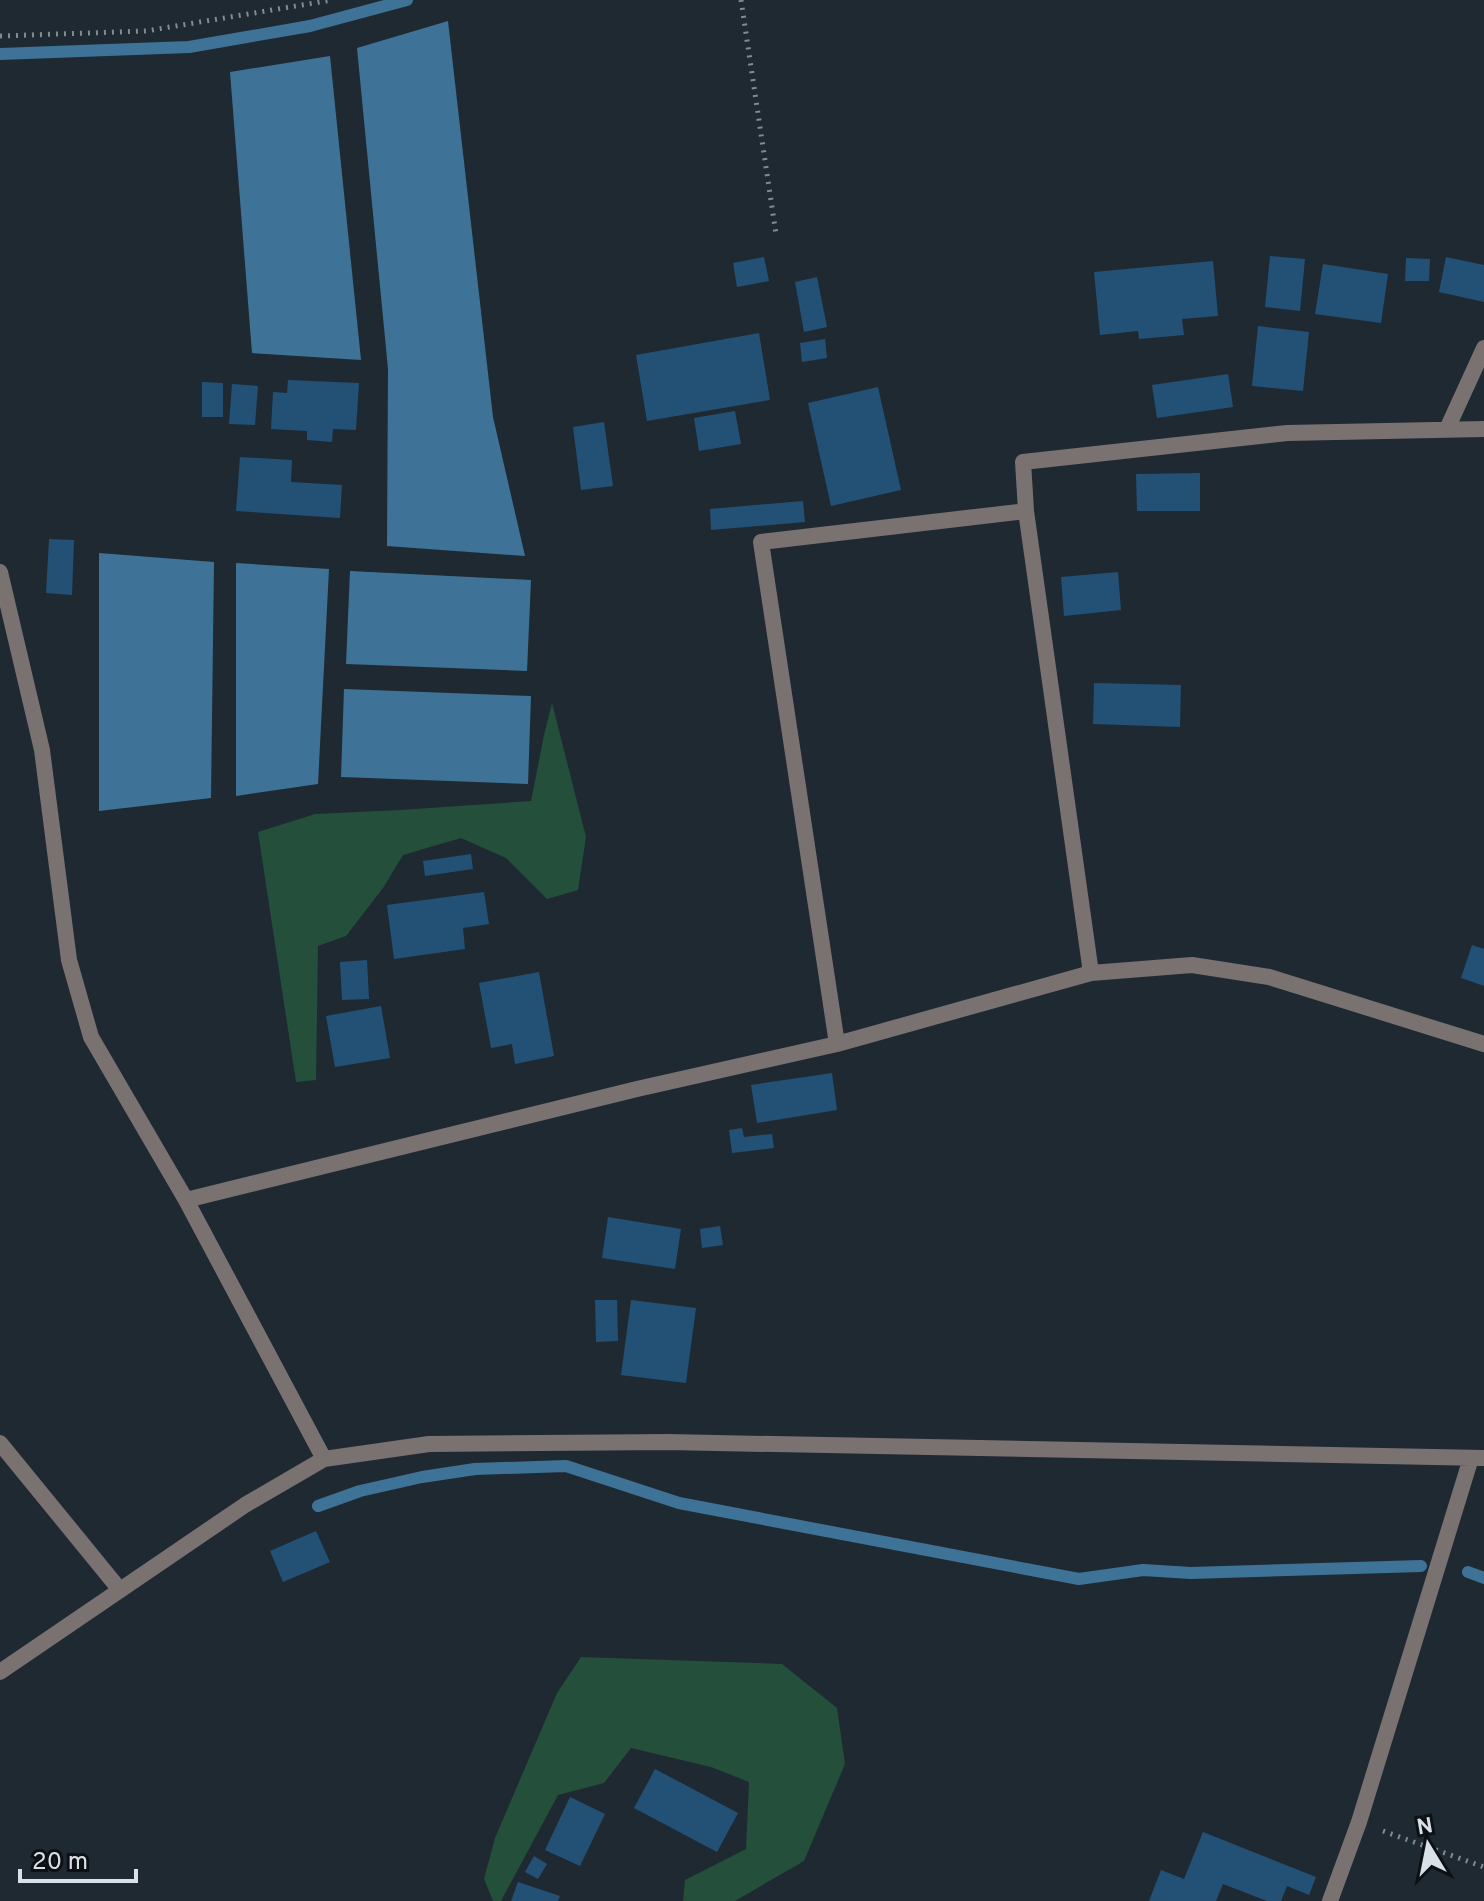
<svg xmlns="http://www.w3.org/2000/svg" width="1484" height="1901" font-family="Overpass,sans-serif">
	<style>
		.green { fill: #234f3b }
		.water { fill: #3e7397 }
		.lines { fill: none; stroke-linecap: round; stroke-linejoin: round }
		.stream { stroke: #3e7397; stroke-width: 12 }
		.building { fill: #235176 }
		.path { stroke: #828a92; stroke-width: 5; stroke-dasharray: 2 6; stroke-linecap: butt }
		.lane { stroke: #7a7171; stroke-width: 16 }
		.street { stroke: #7a7171; stroke-width: 16 }
	</style>
	<rect width="100%" height="100%" fill="#1f2932"/>
	<path class="green" d="M552,703l34,134 -8,53 -31,9 -41,-41 -45,-20 -58,17 -20,33 -37,48 -28,10 -2,134 -20,2 -38,-250 57,-18 85,-4 131,-9 13,-66z
		M581,1657l201,7 55,44 8,56 -41,97 -69,40h-52l2,-21 61,-31 3,-67 -38,-15 -80,-19 -27,35 -46,12 -57,106h-8l-9,-22 11,-41 62,-145z"/>
	<path class="water" d="M448,21l45,396 32,139 -138,-10 1,-177 -31,-321z
		M330,56l31,304 -109,-7 -22,-281z
		M99,553l115,9 -3,236 -112,13z
		M236,563l93,6 -11,215 -82,12z
		M350,571l181,9 -4,91 -181,-7z
		M344,689l187,7 -3,88 -187,-7z"/>
	<g class="lines">
		<path class="stream" d="M0,54l189,-7 121,-21 97,-26
			M318,1506l42,-15 62,-14 53,-8 91,-3 113,37 400,76 64,-9 48,3 230,-7
			M1468,1572l16,6"/>
	</g>
	<path class="building" d="M1270,256l35,3 -5,52 -35,-4z
		M764,257l5,24 -32,6 -4,-24z
		M1446,257l38,8v37l-45,-10z
		M1406,258l24,1 -1,22h-24z
		M1213,261l5,55 -36,3 2,16 -45,4 -1,-8 -38,4 -6,-63z
		M1323,264l65,10 -7,49 -66,-9z
		M817,277l10,50 -23,5 -9,-50z
		M1258,326l51,6 -6,59 -51,-5z
		M759,333l11,67 -123,21 -11,-66z
		M825,339l2,19 -25,4 -2,-19z
		M1228,374l5,33 -76,11 -5,-33z
		M288,380l71,3 -3,47 -23,-1 -1,13 -25,-2v-9l-36,-2 2,-37 14,1z
		M202,382l21,1v34h-21z
		M232,384l26,2 -3,39 -26,-1z
		M878,387l23,103 -70,16 -23,-103z
		M735,411l6,33 -42,7 -5,-33z
		M604,422l9,64 -32,4 -8,-63z
		M240,457l52,3 -1,22 51,3 -2,33 -104,-7z
		M1200,473v38h-63l-1,-37z
		M803,501l2,21 -94,8 -1,-21z
		M49,539l25,1 -2,55 -26,-2z
		M1118,572l3,38 -57,6 -3,-39z
		M1094,683l87,2 -1,42 -87,-3z
		M471,854l2,15 -48,7 -2,-15z
		M484,892l5,32 -26,4 2,21 -71,10 -7,-54z
		M1472,945l12,4v37l-23,-8z
		M367,960l2,39 -27,1 -2,-38z
		M539,972l15,84 -39,8 -3,-20 -21,4 -12,-65z
		M381,1006l9,52 -55,9 -9,-51z
		M832,1073l5,37 -80,13 -6,-38z
		M742,1128l2,9 28,-3 2,14 -42,5 -3,-23z
		M608,1217l73,12 -6,40 -73,-11z
		M720,1226l3,19 -21,3 -2,-19z
		M595,1300h22l1,41 -22,1z
		M631,1300l65,8 -10,75 -65,-8z
		M316,1531l14,31 -47,20 -13,-31z
		M655,1769l83,44 -21,39 -83,-44z
		M570,1797l35,17 -25,52 -35,-16z
		M1203,1832l113,45 -7,18 -22,-9 -6,15h-14l-44,-17 -7,17h-67l12,-31 23,9z
		M534,1856l13,8 -9,15 -13,-7z
		M518,1882l42,14 -2,5h-47z"/>
	<g class="lines">
		<path class="path" d="M741,0l35,234
			M0,36l146,-5 186,-31
			M1383,1831l101,36"/>
		<path class="lane" d="M0,1443l120,147"/>
		<path class="street" d="M1447,429l37,-81
			M0,572l42,178 27,210 22,77 95,163 138,259
			M1091,973l-65,-462 -3,-49 264,-29 197,-4
			M837,1044l-76,-502 265,-31
			M186,1200l451,-111 200,-45 254,-71 101,-8 77,12 215,67
			M0,1672l245,-167 79,-46 105,-15 239,-2 816,16
			M1330,1901l29,-79 112,-364"/>
	</g>
	<g transform="translate(1428 1845) rotate(350)" stroke="#0d1115" stroke-width="6" paint-order="stroke">
	<path d="M0-6L14 30L0 20L-14 30Z" fill="#d9e0e7"/>
	<text y="-12" font-size="22" font-weight="bold" text-anchor="middle" fill="#d9e0e7">N</text>
	</g>
	<path d="M20 1869v12h116v-12" fill="none" stroke="#d9e0e7" stroke-width="4"/>
	<text x="32" y="1869" font-size="24" fill="#d9e0e7" stroke="#0d1115" stroke-width="6" paint-order="stroke">20 m</text>
</svg>
